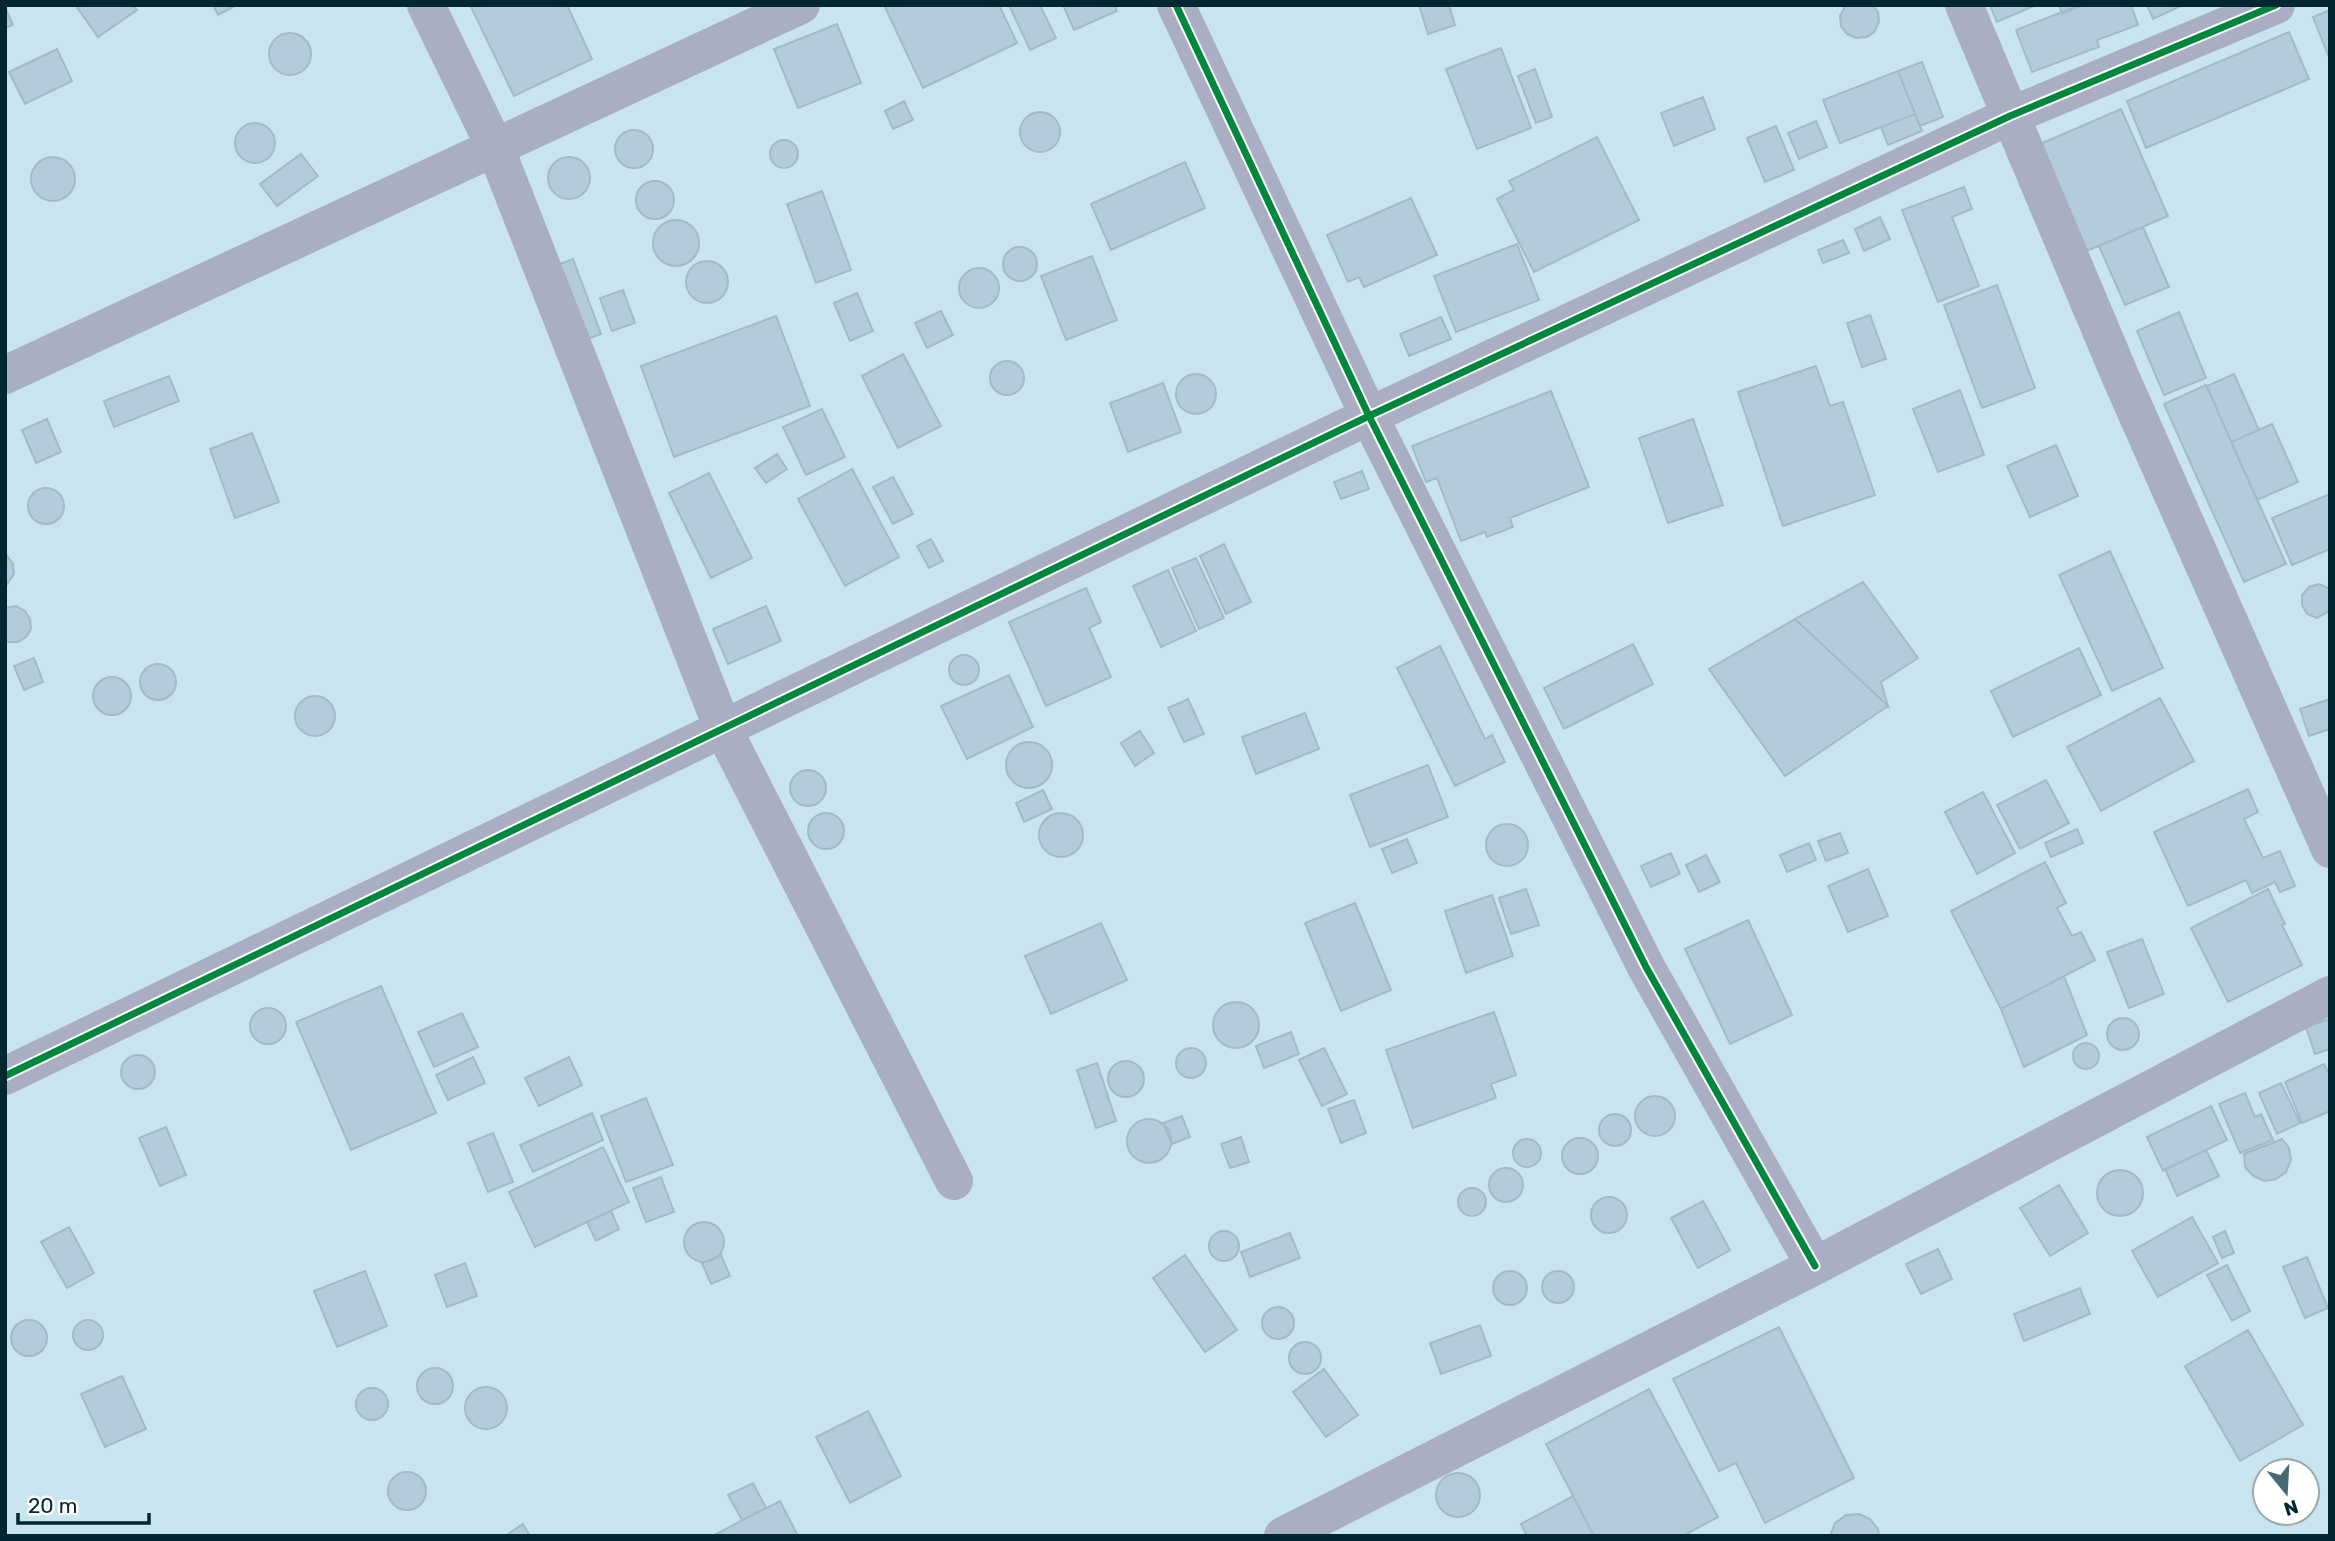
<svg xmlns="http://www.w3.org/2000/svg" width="2335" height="1541" font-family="Rubik,sans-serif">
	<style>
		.building { fill: #b3cbda; stroke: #a2bbc9; stroke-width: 2 }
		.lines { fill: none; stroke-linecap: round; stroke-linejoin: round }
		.street { stroke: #a9aec3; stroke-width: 38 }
		.cycleway-casing { stroke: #fff; stroke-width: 11 }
		.cycleway { stroke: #00873e; stroke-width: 7 }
	</style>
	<rect width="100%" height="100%" fill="#c8e4ef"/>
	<path class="building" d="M133,5l4,5 -39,27 -22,-31z
		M213,5h24l-19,10z
		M470,5h97l25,54 -78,37z
		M884,5h115l18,38 -94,45z
		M1009,5h31l16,33 -26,12z
		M1063,5h51l3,6 -43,19z
		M1419,5h30l6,20 -27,9z
		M1846,5h26l6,7 1,10 -5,10 -7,5 -11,1 -9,-4 -6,-8 -1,-10z
		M1990,5h44v1l-37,16z
		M2059,5h23l-20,9z
		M2080,5h51l7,20 -41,15 2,7 -67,25 -16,-42z
		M2147,5h36l-30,14z
		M5,7l8,18 -8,3z
		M2330,10v50l-17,-43z
		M837,24l24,59 -63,25 -24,-59z
		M2289,32l20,47 -163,69 -19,-47z
		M269 54a21 21 0 1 1 42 0a21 21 0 1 1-42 0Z
		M1501,48l30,80 -54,21 -31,-80z
		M57,49l15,32 -47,23 -16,-32z
		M1922,62l21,55 -23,9 -22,-55z
		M1535,69l17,48 -16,6 -18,-47z
		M1898,71l17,43 -75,29 -17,-43z
		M1703,97l12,32 -41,17 -13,-33z
		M904,101l9,19 -20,9 -8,-18z
		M2121,109l47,107 -81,35 -47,-107z
		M1020 132a20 20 0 1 1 40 0a20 20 0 1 1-40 0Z
		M1915,114l7,17 -34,14 -7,-18z
		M1816,121l11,26 -28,12 -11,-26z
		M235 143a20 20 0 1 1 40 0a20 20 0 1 1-40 0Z
		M1776,126l18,44 -29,12 -18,-44z
		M615 149a19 19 0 1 1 38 0a19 19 0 1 1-38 0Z
		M1597,137l42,83 -105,52 -37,-73 17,-9 -5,-9z
		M770 154a14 14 0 1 1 28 0a14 14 0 1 1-28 0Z
		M301,154l17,22 -41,30 -17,-22z
		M548 178a21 21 0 1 1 42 0a21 21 0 1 1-42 0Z
		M31 179a22 22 0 1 1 44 0a22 22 0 1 1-44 0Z
		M1185,162l20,46 -94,42 -20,-46z
		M636 200a19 19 0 1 1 38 0a19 19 0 1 1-38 0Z
		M1964,187l8,22 -20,8 27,69 -41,16 -36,-92z
		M822,191l29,79 -35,13 -29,-79z
		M1411,198l26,57 -73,32 -5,-10 -11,5 -21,-47z
		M1880,217l10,22 -26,12 -9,-22z
		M653 243a23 23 0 1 1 46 0a23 23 0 1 1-46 0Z
		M2143,227l26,60 -44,18 -26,-59z
		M1843,240l6,13 -26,10 -5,-13z
		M1517,244l22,56 -83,32 -22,-56z
		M1003 264a17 17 0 1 1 34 0a17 17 0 1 1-34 0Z
		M1092,256l25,64 -51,20 -25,-64z
		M573,259l28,75 -24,9 -28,-75z
		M686 282a21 21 0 1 1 42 0a21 21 0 1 1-42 0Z
		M959 288a20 20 0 1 1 40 0a20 20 0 1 1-40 0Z
		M1997,285l38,103 -53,20 -38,-103z
		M623,290l12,33 -23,8 -12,-33z
		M857,293l16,38 -23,10 -16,-38z
		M941,311l12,24 -26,13 -12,-25z
		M2179,312l27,66 -42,17 -27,-64z
		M1870,315l16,44 -24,8 -15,-44z
		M776,316l34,90 -136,51 -33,-91z
		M1441,317l10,22 -42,17 -9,-22z
		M903,354l38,72 -43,22 -36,-72z
		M990 378a17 17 0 1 1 34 0a17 17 0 1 1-34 0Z
		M1816,366l14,40 13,-4 32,93 -92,31 -45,-134z
		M1176 394a20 20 0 1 1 40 0a20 20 0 1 1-40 0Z
		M2234,374l25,56 -28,12 -24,-56z
		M169,376l10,25 -65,26 -10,-26z
		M1163,383l18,49 -53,20 -18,-49z
		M2206,385l80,179 -42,18 -80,-178z
		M1960,390l24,65 -46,17 -25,-63z
		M1551,391l38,96 -79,31 3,9 -26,10 -2,-5 -24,9 -24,-63 -11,4 -14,-36z
		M822,409l23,48 -39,18 -23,-48z
		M47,419l14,33 -25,11 -14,-33z
		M1693,419l30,86 -55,18 -29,-85z
		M2272,424l26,58 -41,18 -26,-58z
		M252,433l27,69 -44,16 -25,-69z
		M2056,445l22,51 -48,21 -23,-51z
		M777,454l10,15 -21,14 -11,-15z
		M852,469l47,88 -54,29 -47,-87z
		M1362,471l7,18 -28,10 -7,-17z
		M709,473l43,85 -41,20 -42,-85z
		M893,477l20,37 -20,10 -20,-37z
		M28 506a18 18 0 1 1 36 0a18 18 0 1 1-36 0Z
		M2330,494v55l-38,16 -20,-47z
		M931,539l12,22 -14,7 -12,-22z
		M1224,544l27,58 -25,12 -26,-58z
		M2110,551l53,117 -51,23 -53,-116z
		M5,553l8,11 1,10 -9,13z
		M1196,558l28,60 -25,11 -27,-61z
		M1168,570l28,61 -35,16 -28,-61z
		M1863,582l55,76 -37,24 7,24 -93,-87z
		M2319,584l11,5v22l-13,7 -10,-4 -5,-9v-10l7,-8z
		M1086,588l15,34 -12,6 22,49 -65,29 -37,-84z
		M16,606l9,5 5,8 1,10 -5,8 -8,5h-10l-3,-1v-33z
		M766,606l15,35 -53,23 -15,-35z
		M1795,619l93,87 -103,70 -76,-107z
		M1633,644l20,40 -89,45 -20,-41z
		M1440,646l45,93 7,-4 13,27 -50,24 -58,-118z
		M2079,648l22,47 -88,42 -22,-46z
		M949 670a15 15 0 1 1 30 0a15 15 0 1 1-30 0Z
		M34,658l9,24 -19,8 -10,-24z
		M140 682a18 18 0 1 1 36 0a18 18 0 1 1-36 0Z
		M1009,675l24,52 -66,32 -26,-53z
		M93 696a19 19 0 1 1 38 0a19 19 0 1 1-38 0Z
		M295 716a20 20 0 1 1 40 0a20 20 0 1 1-40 0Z
		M2160,698l34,63 -93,50 -34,-64z
		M1188,699l16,35 -20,8 -16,-34z
		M2330,699v30l-21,7 -9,-27z
		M1305,713l14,36 -63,25 -14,-37z
		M1140,731l14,22 -19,13 -14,-23z
		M1006 765a23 23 0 1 1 46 0a23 23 0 1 1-46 0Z
		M1428,765l20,52 -78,30 -20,-52z
		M790 788a18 18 0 1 1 36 0a18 18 0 1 1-36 0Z
		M2046,780l23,43 -49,26 -23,-44z
		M2248,789l10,23 -14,7 19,39 17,-7 15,35 -15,6 -5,-10 -23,11 -6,-13 -58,26 -34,-74z
		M1043,790l9,19 -28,13 -8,-19z
		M1983,792l32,61 -38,21 -32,-62z
		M808 831a18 18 0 1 1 36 0a18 18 0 1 1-36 0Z
		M1039 835a22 22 0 1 1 44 0a22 22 0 1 1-44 0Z
		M1486 845a21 21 0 1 1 42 0a21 21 0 1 1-42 0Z
		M2077,829l6,14 -32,14 -6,-14z
		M1840,833l8,20 -22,8 -8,-20z
		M1407,839l10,24 -25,10 -10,-24z
		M1809,843l7,17 -29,12 -7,-17z
		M1671,853l9,21 -29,13 -10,-21z
		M1706,855l14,27 -21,10 -13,-27z
		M2045,862l21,41 -9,5 15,28 9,-4 14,28 -94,49 -50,-98z
		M1868,869l20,47 -40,16 -20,-46z
		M1526,889l13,36 -28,9 -12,-36z
		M2268,889l17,35 -3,1 20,40 -74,37 -37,-74z
		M1492,895l21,61 -47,17 -21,-62z
		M1355,903l36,87 -50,21 -36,-88z
		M1748,920l44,95 -62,29 -45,-95z
		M1101,923l26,57 -76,34 -26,-58z
		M2142,939l22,55 -35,14 -22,-56z
		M2064,976l23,59 -63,32 -23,-58z
		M381,986l55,127 -85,37 -55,-128z
		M1213 1025a23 23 0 1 1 46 0a23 23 0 1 1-46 0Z
		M250 1026a18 18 0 1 1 36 0a18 18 0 1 1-36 0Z
		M1494,1012l22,63 -25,9 5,14 -83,30 -27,-78z
		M462,1013l16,34 -44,20 -16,-35z
		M2107 1034a16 16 0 1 1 32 0a16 16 0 1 1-32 0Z
		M2330,1019v30l-15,5 -9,-27z
		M1291,1032l8,22 -35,14 -8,-22z
		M2073 1056a13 13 0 1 1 26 0a13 13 0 1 1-26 0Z
		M1176 1063a15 15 0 1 1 30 0a15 15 0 1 1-30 0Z
		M1324,1048l23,46 -25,12 -23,-46z
		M121 1072a17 17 0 1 1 34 0a17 17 0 1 1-34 0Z
		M473,1057l12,26 -37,17 -12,-25z
		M569,1057l13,28 -43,21 -14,-28z
		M1108 1079a18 18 0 1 1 36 0a18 18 0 1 1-36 0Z
		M1097,1063l19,58 -20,7 -19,-58z
		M2324,1064l6,12v35l-28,12 -17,-41z
		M2281,1083l19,40 -23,11 -18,-41z
		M2245,1093l10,24 6,-3 12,26 -33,13 -21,-49z
		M1635 1116a20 20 0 1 1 40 0a20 20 0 1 1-40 0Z
		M646,1098l27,67 -47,17 -25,-66z
		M1354,1100l12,33 -25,10 -13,-34z
		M2211,1106l16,34 -64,31 -16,-34z
		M592,1113l11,27 -70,32 -13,-27z
		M1599 1130a16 16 0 1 1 32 0a16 16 0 1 1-32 0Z
		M1182,1116l8,21 -18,7 -9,-21z
		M1127 1141a22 22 0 1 1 44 0a22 22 0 1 1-44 0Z
		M166,1127l20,48 -26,11 -21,-48z
		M493,1133l20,49 -25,10 -20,-49z
		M1241,1137l8,25 -19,6 -9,-24z
		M1562 1156a18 18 0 1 1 36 0a18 18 0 1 1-36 0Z
		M2282,1139l7,9 2,12 -5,12 -10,7 -12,2 -11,-5 -8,-9 -1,-13z
		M1513 1153a14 14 0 1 1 28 0a14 14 0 1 1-28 0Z
		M603,1147l26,55 -94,45 -26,-55z
		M2206,1150l13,26 -42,20 -12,-27z
		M1489 1185a17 17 0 1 1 34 0a17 17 0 1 1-34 0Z
		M2097 1193a23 23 0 1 1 46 0a23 23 0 1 1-46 0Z
		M661,1177l13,35 -28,10 -13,-34z
		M2059,1185l29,48 -38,23 -30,-48z
		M1458 1202a14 14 0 1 1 28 0a14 14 0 1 1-28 0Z
		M1591 1215a18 18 0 1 1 36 0a18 18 0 1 1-36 0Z
		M1703,1201l27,49 -32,18 -27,-50z
		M611,1211l8,18 -23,12 -9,-19z
		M2192,1217l26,46 -60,34 -26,-46z
		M684 1242a20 20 0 1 1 40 0a20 20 0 1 1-40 0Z
		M69,1227l25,46 -27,15 -26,-46z
		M1209 1246a15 15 0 1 1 30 0a15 15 0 1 1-30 0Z
		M2225,1231l9,22 -12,5 -9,-21z
		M1290,1233l10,25 -50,19 -9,-25z
		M1938,1249l14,30 -31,15 -15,-30z
		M721,1255l9,21 -19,8 -9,-21z
		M1185,1255l52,75 -32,22 -52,-74z
		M2307,1257l21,51 -23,10 -22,-51z
		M465,1263l12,33 -30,11 -12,-32z
		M2227,1265l23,46 -18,10 -25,-46z
		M1542 1287a16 16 0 1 1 32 0a16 16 0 1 1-32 0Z
		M365,1271l22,55 -50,21 -23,-56z
		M1493 1288a17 17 0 1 1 34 0a17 17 0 1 1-34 0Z
		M2080,1288l10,26 -66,27 -10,-27z
		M1262 1323a16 16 0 1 1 32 0a16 16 0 1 1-32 0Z
		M11 1338a18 18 0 1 1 36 0a18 18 0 1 1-36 0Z
		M73 1335a15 15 0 1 1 30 0a15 15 0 1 1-30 0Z
		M1480,1325l11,31 -50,18 -11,-31z
		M1779,1327l75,151 -89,45 -29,-60 -17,8 -46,-92z
		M2248,1330l55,95 -63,36 -55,-95z
		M1289 1358a16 16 0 1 1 32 0a16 16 0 1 1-32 0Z
		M417 1386a18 18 0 1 1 36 0a18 18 0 1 1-36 0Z
		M1324,1369l34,46 -32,22 -33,-45z
		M122,1376l24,53 -41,18 -24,-53z
		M465 1408a21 21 0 1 1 42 0a21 21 0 1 1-42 0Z
		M356 1404a16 16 0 1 1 32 0a16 16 0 1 1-32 0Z
		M1649,1389l69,128 -35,19h-89l-48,-92z
		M868,1411l33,65 -51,27 -34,-66z
		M388 1491a19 19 0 1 1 38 0a19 19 0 1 1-38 0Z
		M1436 1495a22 22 0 1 1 44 0a22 22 0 1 1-44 0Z
		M753,1483l13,25 -24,12 -14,-25z
		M1573,1496l21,40h-67l-6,-12z
		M780,1501l18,35h-84v-1z
		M1859,1514l11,5 8,10 1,7h-49l5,-13 11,-8z
		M523,1524l7,12h-25z"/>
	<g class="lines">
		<path class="street" d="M426,5l69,142 228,582 231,452
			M1176,5l193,411 277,551 169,299
			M1964,5l157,373 209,471
			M5,375l796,-370
			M5,1076l1364,-660 641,-300 266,-111
			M1283,1536l532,-270 515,-271"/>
		<g class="cycleway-casing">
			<path id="cycleway" d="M1176,5l193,411 277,551 169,299
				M5,1076l1364,-660 641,-300 266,-111"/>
		</g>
		<use href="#cycleway" class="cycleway"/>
	</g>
	<rect width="2335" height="1541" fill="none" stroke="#002732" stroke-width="14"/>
	<g transform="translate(2286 1492) rotate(162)"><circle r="33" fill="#ffffff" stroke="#99a9ad" stroke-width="2"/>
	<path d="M0-5L12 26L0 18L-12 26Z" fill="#466974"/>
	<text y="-10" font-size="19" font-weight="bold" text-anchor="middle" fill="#002732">N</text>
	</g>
	<path d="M18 1513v10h131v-10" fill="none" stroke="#002732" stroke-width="3.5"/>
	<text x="28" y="1513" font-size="21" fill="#002732" stroke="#ffffff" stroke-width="5" paint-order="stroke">20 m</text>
</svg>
